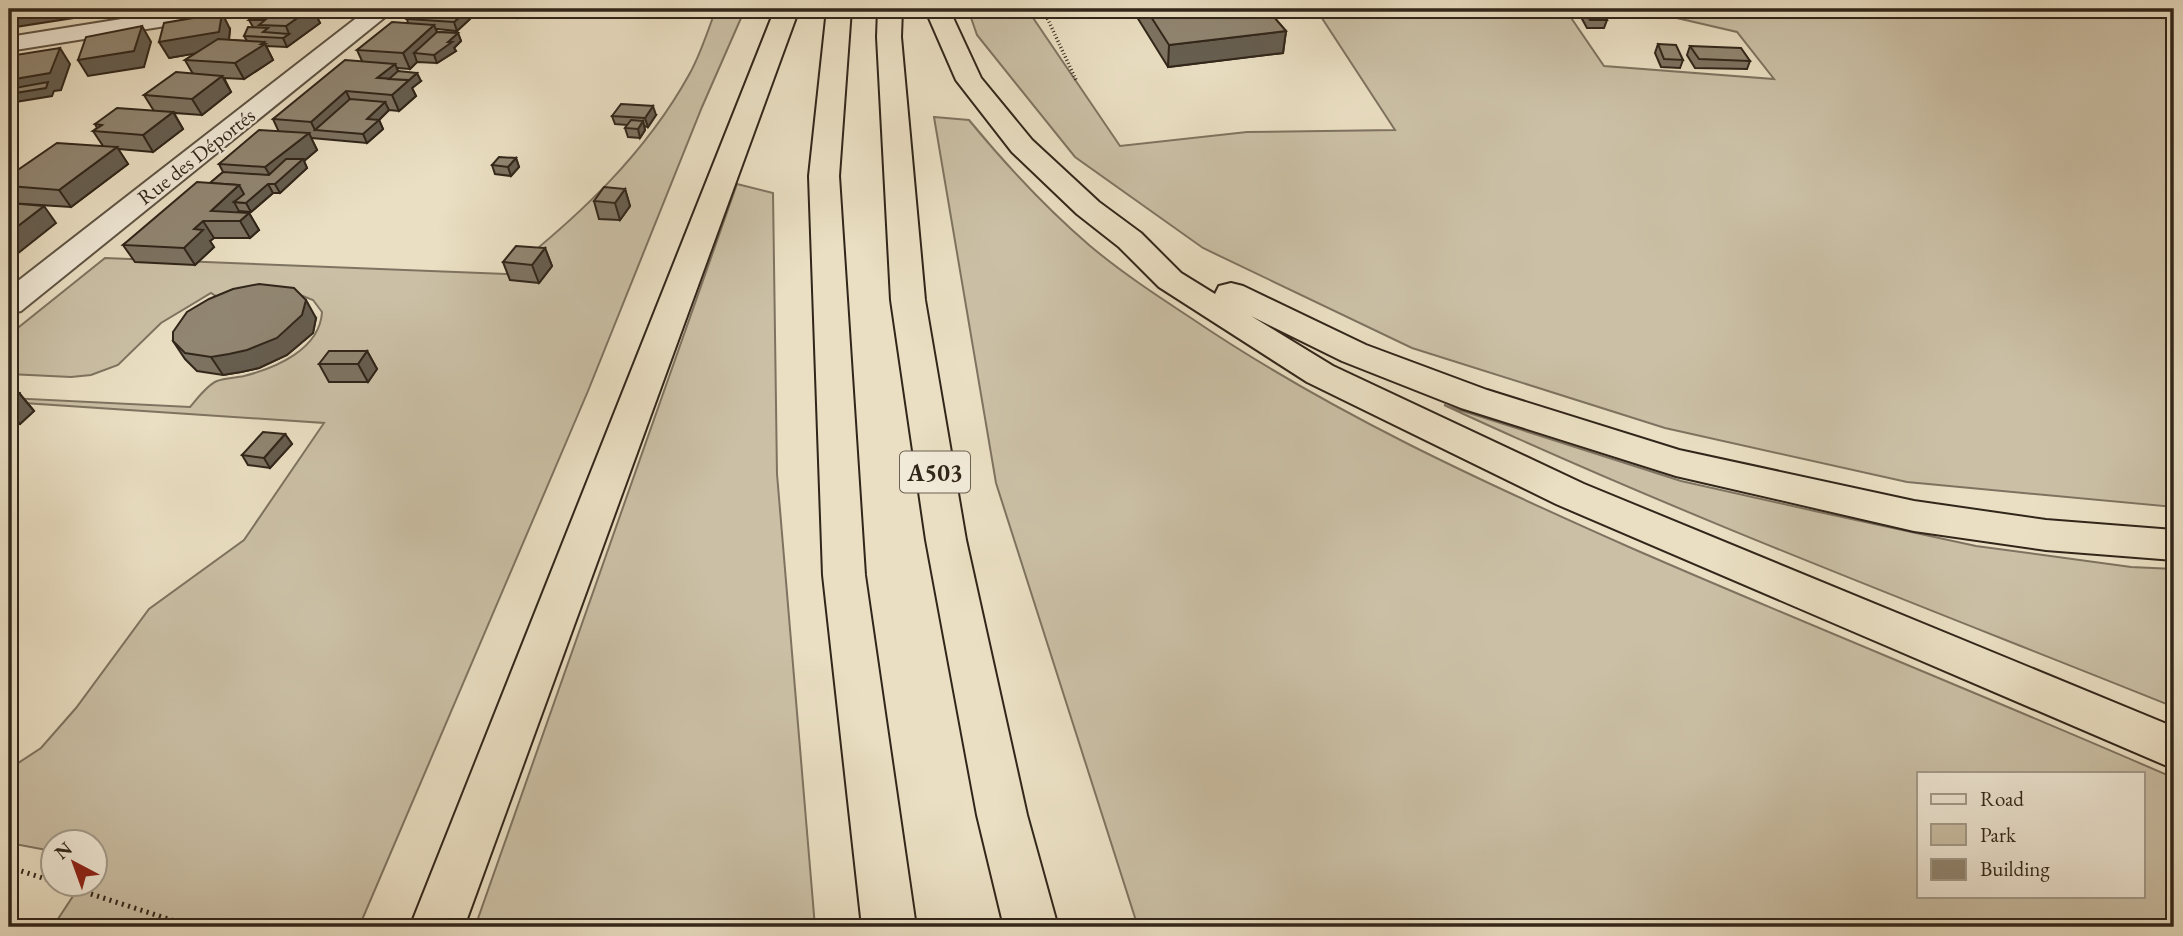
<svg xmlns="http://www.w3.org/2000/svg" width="2183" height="936" font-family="'EB Garamond',serif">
<rect width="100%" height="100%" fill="#eadfc3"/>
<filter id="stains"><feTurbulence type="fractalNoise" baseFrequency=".00286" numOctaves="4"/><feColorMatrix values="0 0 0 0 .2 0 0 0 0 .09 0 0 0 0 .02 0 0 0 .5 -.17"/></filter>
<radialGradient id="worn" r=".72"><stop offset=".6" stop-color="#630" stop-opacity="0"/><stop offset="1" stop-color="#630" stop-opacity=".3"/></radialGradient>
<g fill="#cbc0a6" stroke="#7e7360" stroke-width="2" fill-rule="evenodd">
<path d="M 716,9 L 745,9 L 702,107 L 588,391 L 359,927 L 57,927 L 54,925 L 81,884 L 94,884 L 94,842 L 52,842 L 52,851 L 9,843 L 9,769 L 41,748 L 76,708 L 149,609 L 244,540 L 324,423 L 9,402 L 9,398 L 190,407 C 197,399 207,385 217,381 C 225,378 235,378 244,376 C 276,368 320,349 322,312 L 313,300 L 298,294 L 225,302 L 211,293 L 161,323 L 118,365 L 91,375 L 71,377 L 9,374 L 9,335 L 105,258 L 506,274 C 578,217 645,155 690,73 C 701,53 708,30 716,9 Z"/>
<path d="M 968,9 L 1027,9 L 1120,146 L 1247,132 L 1395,130 L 1316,9 L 1565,9 L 1604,66 L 1774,79 L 1737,32 L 1638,9 L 2174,9 L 2174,507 L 1907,482 L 1665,428 L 1412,348 L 1203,248 L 1075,157 L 977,35 Z"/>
<path d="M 934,117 L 969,120 C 1006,165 1045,207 1089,245 C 1121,272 1156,295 1191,318 C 1328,411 1478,480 1629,547 C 1810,626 1993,699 2174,778 L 2174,927 L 1138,927 L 996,483 ZM 1919,773 L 2143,773 L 2143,896 L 1919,896 Z"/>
<path d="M 737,184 L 773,193 L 777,474 L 815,927 L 475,927 Z"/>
<path d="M 1444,405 L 1681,481 L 1819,512 L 1976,546 L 2131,567 L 2174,569 L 2174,707 C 1930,609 1683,516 1444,405 Z"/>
</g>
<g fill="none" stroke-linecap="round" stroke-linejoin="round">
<defs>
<g id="minor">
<path d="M 184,9 L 240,9 L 236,14 L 228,16 L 9,51 L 9,37 Z"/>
<path d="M 368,9 L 395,9 L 21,311 L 9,314 L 9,288 Z"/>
</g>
<g id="highway">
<path d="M 775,9 L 799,9 L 464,927 L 410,927 Z"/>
<path d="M 827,9 L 851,9 L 839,176 L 865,575 L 916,927 L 862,927 L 823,575 L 809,176 Z"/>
<path d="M 878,9 L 902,9 L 901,37 L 925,300 L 966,540 L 1027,815 L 1058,927 L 1004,927 L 977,815 L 926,540 L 891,300 L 877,37 Z"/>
<path d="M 925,9 L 949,9 L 981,78 L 1032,140 L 1099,202 L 1141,233 L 1181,273 L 1215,294 L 1219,286 L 1231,283 L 1243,286 L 1366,345 L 1487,390 L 1679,450 L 1914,501 L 2046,520 L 2174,530 L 2174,560 L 2046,550 L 1914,531 L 1676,476 L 1461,408 L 1342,361 L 1251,316 L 1333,366 L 1584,484 L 2174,727 L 2174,769 L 1556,504 L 1307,382 L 1159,287 L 1119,247 L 1077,214 L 1012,152 L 956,80 Z"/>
</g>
</defs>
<use href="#minor" stroke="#5f5444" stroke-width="4"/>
<use href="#highway" stroke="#31261a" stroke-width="4"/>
<path stroke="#31261a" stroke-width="3.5" stroke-dasharray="1 2.5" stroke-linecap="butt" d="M 1043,9 L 1076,80"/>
<g stroke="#31261a" stroke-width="5" stroke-dasharray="2 4.5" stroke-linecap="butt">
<path d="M 9,867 L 52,881"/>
<path d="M 60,884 L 193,927"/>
</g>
<use href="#minor" fill="#f1ead8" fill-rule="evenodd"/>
<use href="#highway" fill="#eadfc3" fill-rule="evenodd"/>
</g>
<g fill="#7d7362" stroke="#31261a" stroke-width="2">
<path d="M 264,9 L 313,9 L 320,23 L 287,47 L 266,46 L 273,60 L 244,79 L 224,78 L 231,92 L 202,115 L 174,113 L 183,129 L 153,152 L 118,149 L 128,164 L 71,207 L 9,203 L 9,176 L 103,146 L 93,131 L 97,128 L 95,124 L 154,111 L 144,95 L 193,74 L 185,60 L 196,53 L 169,58 L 230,29 L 229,40 L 247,41 L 244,36 L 253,27 L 249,20 Z"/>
<path d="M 1132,9 L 1293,9 L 1292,14 L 1273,16 L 1286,31 L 1283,53 L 1168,67 Z"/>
<path d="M 1583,9 L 1607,20 L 1604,28 L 1587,28 L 1581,17 Z"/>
<path d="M 467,11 L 470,19 L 457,31 L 436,29 L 437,32 L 458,33 L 461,41 L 454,48 L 456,51 L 437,63 L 417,62 L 410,69 L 396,68 L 398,71 L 421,81 L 412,88 L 416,96 L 399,111 L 389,110 L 379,120 L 383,129 L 367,143 L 311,138 L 317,150 L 304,161 L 307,168 L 280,193 L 273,193 L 251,212 L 239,211 L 238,212 L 249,213 L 259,230 L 250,238 L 214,238 L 210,241 L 214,247 L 195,265 L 135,262 L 123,245 L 210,183 L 223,172 L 219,164 L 279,132 L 273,119 L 362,61 L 357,50 L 408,23 L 407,19 Z"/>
<path d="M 1658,44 L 1683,60 L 1680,68 L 1661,67 L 1655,53 Z"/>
<path d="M 1690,46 L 1750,61 L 1747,69 L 1695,68 L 1687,55 Z"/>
<path d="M 656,115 L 648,127 L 644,126 L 645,130 L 640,138 L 628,137 L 625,128 L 628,125 L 615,124 L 612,116 Z"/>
<path d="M 516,158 L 519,167 L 511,176 L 495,174 L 492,165 Z"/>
<path d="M 625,189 L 630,206 L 620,220 L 599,219 L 594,201 Z"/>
<path d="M 545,248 L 552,266 L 539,283 L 510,280 L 503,262 Z"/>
<path d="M 316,318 L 313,333 L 287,355 L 259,368 L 241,372 L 223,375 L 197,371 L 185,359 L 173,341 Z"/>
<path d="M 367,351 L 377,369 L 368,382 L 329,382 L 319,364 Z"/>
<path d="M 9,392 L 19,393 L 34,411 L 20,424 L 9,423 Z"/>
<path d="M 285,434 L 292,444 L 270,468 L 248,465 L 242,455 Z"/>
</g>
<g fill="#665e50" stroke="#31261a" stroke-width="2">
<path d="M 21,9 L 88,9 L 86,16 L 9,28 L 9,11 Z"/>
<path d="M 310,9 L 313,9 L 320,23 L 287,47 L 283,38 L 289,34 L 286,26 Z"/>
<path d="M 508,9 L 543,9 L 544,13 L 518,18 L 518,16 L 502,18 L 499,10 Z"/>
<path d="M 581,9 L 592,9 L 592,10 L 582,12 Z"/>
<path d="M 1256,9 L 1293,9 L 1292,14 L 1255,18 Z"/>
<path d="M 467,11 L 470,19 L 457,31 L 454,22 Z"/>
<path d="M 222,13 L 230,29 L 228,48 L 169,58 L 159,42 Z"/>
<path d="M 434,25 L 440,40 L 414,53 L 417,62 L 410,69 L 403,53 Z"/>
<path d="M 142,26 L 151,42 L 144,67 L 88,76 L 78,60 Z"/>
<path d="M 1286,31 L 1283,53 L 1168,67 L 1169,45 Z"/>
<path d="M 458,33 L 461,41 L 454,48 L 456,51 L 437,63 L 434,55 Z"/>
<path d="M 264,42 L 273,60 L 244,79 L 235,63 Z"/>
<path d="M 60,48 L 70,64 L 61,90 L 54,91 L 52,96 L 9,103 L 9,80 Z"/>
<path d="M 395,64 L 402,80 L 377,78 Z"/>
<path d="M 417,73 L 421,81 L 412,88 L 416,96 L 399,111 L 392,95 Z"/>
<path d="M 222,76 L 231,92 L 202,115 L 192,99 Z"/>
<path d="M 346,91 L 354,108 L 315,130 L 311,122 Z"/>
<path d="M 385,102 L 389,110 L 379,120 L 383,129 L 367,143 L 363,134 L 367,119 Z"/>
<path d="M 653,106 L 656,115 L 648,127 L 645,118 Z"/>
<path d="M 173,112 L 183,129 L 153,152 L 143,135 Z"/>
<path d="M 643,121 L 645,130 L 640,138 L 638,129 Z"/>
<path d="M 309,133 L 317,150 L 304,161 L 307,168 L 280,193 L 265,167 Z"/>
<path d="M 117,147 L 128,164 L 71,207 L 59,190 Z"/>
<path d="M 516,158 L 519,167 L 511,176 L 508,167 Z"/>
<path d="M 268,184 L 273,193 L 251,212 L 246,203 L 234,202 L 239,211 L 229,221 L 211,211 L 239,185 Z"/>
<path d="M 625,189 L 630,206 L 620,220 L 615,203 Z"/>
<path d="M 44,206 L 56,223 L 12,258 L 9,254 L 9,233 Z"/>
<path d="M 249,213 L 259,230 L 250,238 L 240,221 Z"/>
<path d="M 203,221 L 214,238 L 210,241 L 214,247 L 195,265 L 184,248 L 194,229 Z"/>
<path d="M 545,248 L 552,266 L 539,283 L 532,265 Z"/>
<path d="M 306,300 L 316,318 L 313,333 L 287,355 L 259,368 L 241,372 L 223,375 L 211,357 Z"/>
<path d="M 367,351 L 377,369 L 368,382 L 358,364 Z"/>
<path d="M 19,393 L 34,411 L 20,424 L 9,411 L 9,402 Z"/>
<path d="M 285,434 L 292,444 L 270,468 L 264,458 Z"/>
</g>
<g fill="#918672" stroke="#31261a" stroke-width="2">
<path d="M 264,9 L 310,9 L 286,26 L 259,25 L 265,20 L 249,20 Z"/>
<path d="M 419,9 L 433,9 L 467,11 L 454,22 L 407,19 Z"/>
<path d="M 1146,9 L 1267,9 L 1286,31 L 1169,45 Z"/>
<path d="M 1583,9 L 1600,9 L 1607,20 L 1590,20 Z"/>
<path d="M 222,13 L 219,32 L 159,42 L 164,23 Z"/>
<path d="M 392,22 L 434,25 L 403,53 L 357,50 Z"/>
<path d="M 142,26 L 134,51 L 78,60 L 86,37 Z"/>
<path d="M 248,27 L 268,28 L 263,32 L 289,34 L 283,38 L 244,36 Z"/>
<path d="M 437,32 L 458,33 L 448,42 L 452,42 L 434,55 L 414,53 Z"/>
<path d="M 218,39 L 264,42 L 261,44 L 265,44 L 235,63 L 185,60 Z"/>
<path d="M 1658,44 L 1676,45 L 1683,60 L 1664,59 Z"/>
<path d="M 1690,46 L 1741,48 L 1750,61 L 1699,59 Z"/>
<path d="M 60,48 L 50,73 L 9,80 L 9,56 Z"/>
<path d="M 345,60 L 395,64 L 377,78 L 409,80 L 392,95 L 346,91 L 311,122 L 273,119 Z"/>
<path d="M 398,71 L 417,73 L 409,80 L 389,79 Z"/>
<path d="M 176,72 L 222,76 L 192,99 L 144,95 Z"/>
<path d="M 48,82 L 46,88 L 9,94 L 9,89 Z"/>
<path d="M 350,99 L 385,102 L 367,119 L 379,120 L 363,134 L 315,130 Z"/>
<path d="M 621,104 L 653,106 L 645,118 L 612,116 Z"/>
<path d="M 117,108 L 173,112 L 143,135 L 93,131 L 102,125 L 95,124 Z"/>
<path d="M 631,120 L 643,121 L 638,129 L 625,128 Z"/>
<path d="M 259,130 L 309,133 L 265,167 L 219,164 Z"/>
<path d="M 57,143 L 117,147 L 59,190 L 9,186 L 9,176 Z"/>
<path d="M 499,157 L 516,158 L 508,167 L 492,165 Z"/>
<path d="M 286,159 L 303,159 L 275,184 L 268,184 L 246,203 L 234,202 L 244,194 L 239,185 L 210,183 L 223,172 L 269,175 Z"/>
<path d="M 197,182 L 239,185 L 211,211 L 249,213 L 240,221 L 203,221 L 194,229 L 203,230 L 184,248 L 123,245 Z"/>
<path d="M 604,187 L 625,189 L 615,203 L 594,201 Z"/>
<path d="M 9,203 L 44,206 L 9,233 Z"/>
<path d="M 516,246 L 545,248 L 532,265 L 503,262 Z"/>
<path d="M 259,284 L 294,288 L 306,300 L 302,315 L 277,338 L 247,350 L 229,354 L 211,357 L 185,353 L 173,341 L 173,332 L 187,312 L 209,299 L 233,289 Z"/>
<path d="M 329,351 L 367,351 L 358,364 L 319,364 Z"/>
<path d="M 9,392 L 19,393 L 9,402 Z"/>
<path d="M 263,432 L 285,434 L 264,458 L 242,455 Z"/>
</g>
<g text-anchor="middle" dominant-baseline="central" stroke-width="5" stroke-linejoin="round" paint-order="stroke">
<g font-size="21" fill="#31261a" stroke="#f1ead8">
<text transform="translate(196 156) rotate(-38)">Rue des Déportés</text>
</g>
<rect fill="#f1ead8" stroke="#6b6153" stroke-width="2" x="900" y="451.5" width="70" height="41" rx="5"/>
<g font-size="24" font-weight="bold" fill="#31261a">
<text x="935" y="472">A503</text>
</g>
</g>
<rect width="2183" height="936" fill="none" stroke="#eadfc3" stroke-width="35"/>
<rect x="10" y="10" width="2162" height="915" fill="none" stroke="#31261a" stroke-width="3.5"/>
<rect x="18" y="18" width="2148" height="901" fill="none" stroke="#31261a" stroke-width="2"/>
<rect x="1917" y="772" width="228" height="126" fill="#f1ead8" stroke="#a49c8c" stroke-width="2"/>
<rect x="1931" y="794" width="35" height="10" fill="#f1ead8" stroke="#a49c8c" stroke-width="2"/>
<text x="1980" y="806" font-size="21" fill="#31261a">Road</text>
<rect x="1931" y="824" width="35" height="21" fill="#cbc0a6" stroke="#a49c8c" stroke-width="2"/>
<text x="1980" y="842" font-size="21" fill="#31261a">Park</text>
<rect x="1931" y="859" width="35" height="21" fill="#918672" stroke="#a49c8c" stroke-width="2"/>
<text x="1980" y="876" font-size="21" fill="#31261a">Building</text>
<g transform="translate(74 863) rotate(319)"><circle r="33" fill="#f1ead8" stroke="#a49c8c" stroke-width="2"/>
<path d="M0-5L12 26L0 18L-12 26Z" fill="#8f2418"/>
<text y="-10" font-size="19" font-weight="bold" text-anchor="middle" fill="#31261a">N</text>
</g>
<rect width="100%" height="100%" filter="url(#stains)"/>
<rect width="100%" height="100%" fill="url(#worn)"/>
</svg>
